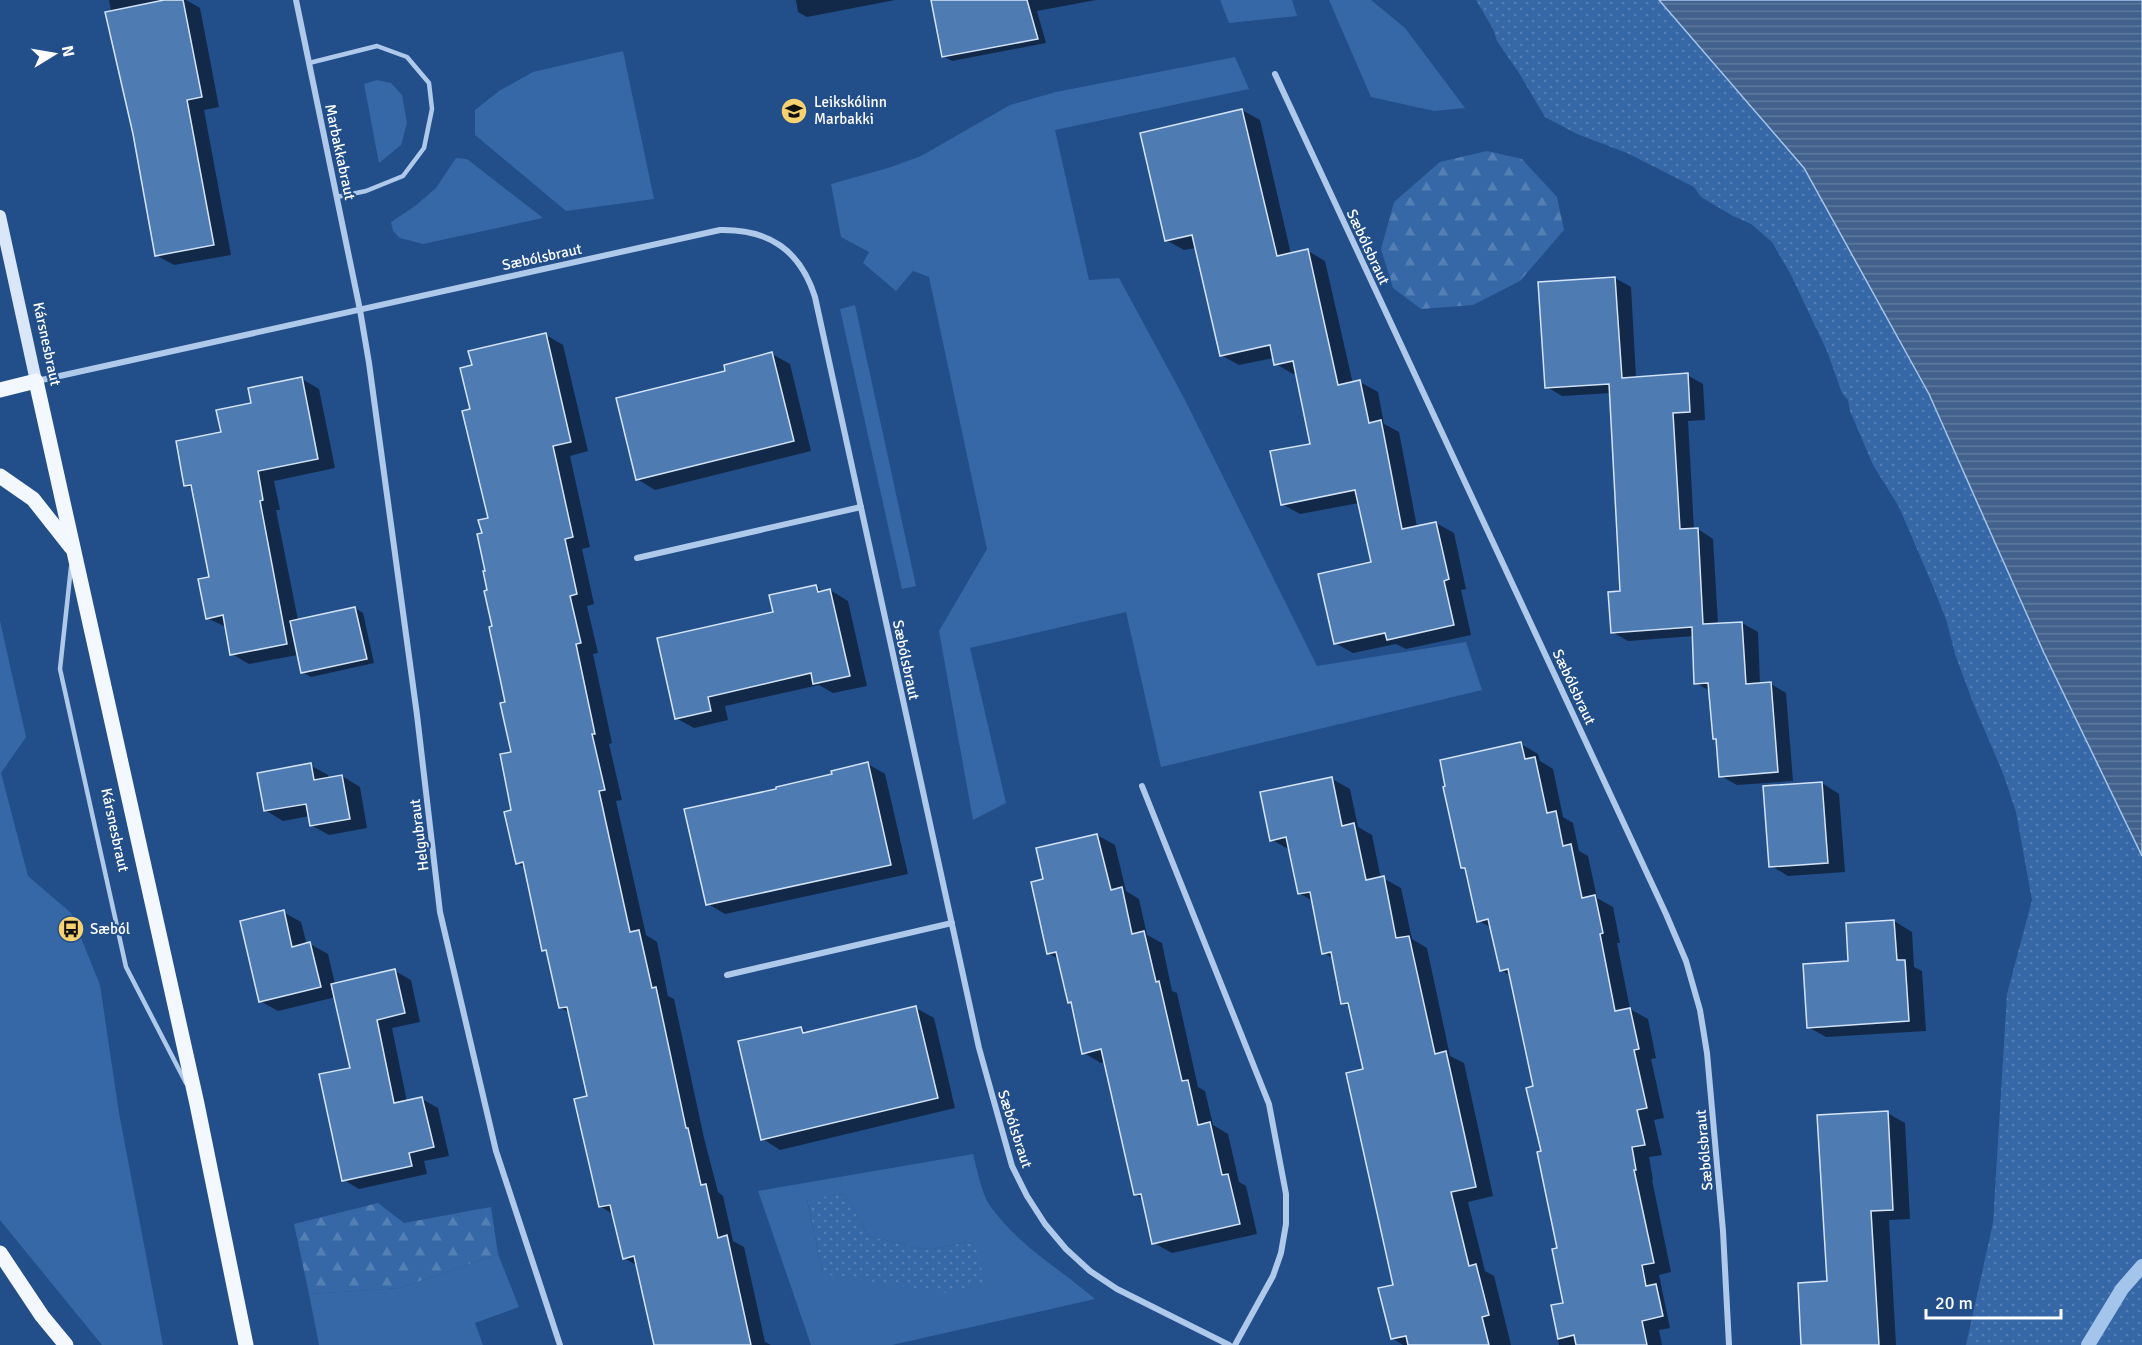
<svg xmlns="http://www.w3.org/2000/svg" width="2142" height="1345" font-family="Signika,sans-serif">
<defs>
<pattern id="forest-firs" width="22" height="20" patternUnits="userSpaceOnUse" patternTransform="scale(1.5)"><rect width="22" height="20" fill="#3668a7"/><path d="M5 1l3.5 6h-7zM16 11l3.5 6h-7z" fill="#547fb4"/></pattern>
<pattern id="park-dots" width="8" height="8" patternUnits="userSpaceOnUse" patternTransform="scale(1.5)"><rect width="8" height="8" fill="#3668a7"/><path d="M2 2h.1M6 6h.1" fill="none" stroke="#547fb4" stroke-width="1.8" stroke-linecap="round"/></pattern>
<pattern id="water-rules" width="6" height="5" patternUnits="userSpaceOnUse" patternTransform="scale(1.5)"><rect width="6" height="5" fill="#42628d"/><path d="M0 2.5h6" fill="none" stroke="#5e7a9e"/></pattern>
</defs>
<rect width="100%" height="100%" fill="#224e8a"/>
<g fill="#3668a7" fill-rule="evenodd">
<path d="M 1220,0 L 1292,0 L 1297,16 L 1229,23 Z"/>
<path d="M 1329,0 L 1371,0 L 1405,28 L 1465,108 L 1434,111 L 1371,97 Z"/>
<path d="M 623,51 L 654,199 L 566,211 L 475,135 L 475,110 L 499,91 L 533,72 Z"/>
<path d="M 1235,57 L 1249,89 L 1055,130 L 1089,280 L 1119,278 L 1185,400 L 1317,666 L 1466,642 L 1482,690 L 1161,767 L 1126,612 L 970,648 L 1006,803 L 973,820 L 939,631 L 987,549 L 929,277 L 913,271 L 896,291 L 863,263 L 869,252 L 841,237 L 831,184 L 888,168 L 921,156 L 1010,105 L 1056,92 Z"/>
<path d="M 377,80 L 391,83 L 402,95 L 407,123 L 401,145 L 379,163 L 364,84 Z"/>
<path d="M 456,158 L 467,159 L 543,218 L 423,244 L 400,238 L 393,231 L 391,222 L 415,206 L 436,188 Z"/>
<path d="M 855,305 L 916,586 L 902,589 L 840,309 Z"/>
<path d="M 0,621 L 26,737 L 1,773 L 28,876 L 71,913 L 100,985 L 119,1113 L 163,1345 L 102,1345 L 0,1220 Z"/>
<path d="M 973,1154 C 977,1169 982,1195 991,1207 C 1018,1245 1060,1269 1095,1299 L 892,1345 L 811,1345 L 758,1191 ZM 845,1194 L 868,1236 L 928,1250 L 978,1240 L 823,1274 L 807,1200 Z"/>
<path d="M 498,1254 L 519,1307 L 475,1323 L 483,1345 L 319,1345 L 309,1294 L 400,1288 Z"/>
</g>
<g fill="url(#forest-firs)">
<path d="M 1487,151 L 1522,159 L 1557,197 L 1564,230 L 1520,281 L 1473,305 L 1421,309 L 1393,288 L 1381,249 L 1394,202 L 1440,162 Z"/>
<path d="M 378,1203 L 404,1223 L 491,1207 L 498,1254 L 400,1288 L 309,1294 L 294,1224 Z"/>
</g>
<g fill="url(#park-dots)">
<path d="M 1476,0 L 2142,0 L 2142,1345 L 1966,1345 L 1993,1223 L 2007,994 L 2032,900 L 2016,812 L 2004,776 L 1972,700 L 1955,654 L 1947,622 L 1932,584 L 1899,507 L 1873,465 L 1850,411 L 1848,400 L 1842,393 L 1827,351 L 1791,275 L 1772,242 L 1751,224 L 1733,216 L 1701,197 L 1694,187 L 1627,153 L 1577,134 L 1545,117 L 1519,73 L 1497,41 L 1493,29 Z"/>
<path d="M 845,1194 L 868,1236 L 928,1250 L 978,1240 L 983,1283 L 947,1293 L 823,1274 L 807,1199 Z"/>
</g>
<path fill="url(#water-rules)" stroke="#a3c4eb" stroke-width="1.5" d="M 1659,0 L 2142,0 L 2142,856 L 2044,653 L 1929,394 L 1804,168 Z"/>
<g fill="#0007">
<path d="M 109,0 L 186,0 L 200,8 L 219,107 L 204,110 L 231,255 L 174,265 L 156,255 Z"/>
<path d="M 796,0 L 895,0 L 807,17 L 798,12 Z"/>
<path d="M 932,0 L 1096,0 L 1037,11 L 1046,43 L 952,61 L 943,56 Z"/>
<path d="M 1242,110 L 1260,120 L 1291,254 L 1308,251 L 1325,261 L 1353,384 L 1360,382 L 1378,392 L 1384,424 L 1399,432 L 1417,527 L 1436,523 L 1454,533 L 1466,589 L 1461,590 L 1471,635 L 1406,649 L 1396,644 L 1353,653 L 1335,643 L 1373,563 L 1359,503 L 1300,514 L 1282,504 L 1311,445 L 1297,373 L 1293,374 L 1276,364 L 1273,358 L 1239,365 L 1221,355 L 1196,248 L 1184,250 L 1166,240 Z"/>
<path d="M 1615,278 L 1631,287 L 1636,378 L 1687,375 L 1703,384 L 1705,420 L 1688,421 L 1694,530 L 1698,529 L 1713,539 L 1718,624 L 1742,623 L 1758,632 L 1760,684 L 1771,684 L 1786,693 L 1793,781 L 1737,785 L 1721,776 L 1710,691 L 1696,683 L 1694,636 L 1628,641 L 1612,632 L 1622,593 L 1611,393 L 1562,396 L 1547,387 Z"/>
<path d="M 546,335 L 563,345 L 588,451 L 570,456 L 590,547 L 582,549 L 594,604 L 587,606 L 598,653 L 593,654 L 612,743 L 609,744 L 622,800 L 616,801 L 646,935 L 657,942 L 668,996 L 674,999 L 704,1138 L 718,1192 L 723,1196 L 733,1241 L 744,1247 L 765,1342 L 771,1345 L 656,1345 L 638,1266 L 624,1258 L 614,1215 L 600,1206 L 588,1097 L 570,1013 L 561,1008 L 548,953 L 543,950 L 526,868 L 517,863 L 513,811 L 513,753 L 507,703 L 489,591 L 483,535 L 490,519 L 472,410 Z"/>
<path d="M 772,354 L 790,364 L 811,451 L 655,490 L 637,479 L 727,372 Z"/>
<path d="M 302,379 L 319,389 L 335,468 L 274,481 L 280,510 L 276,510 L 298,620 L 355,608 L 363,613 L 374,663 L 311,677 L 302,672 L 298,655 L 249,664 L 232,654 L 226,627 L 207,618 L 211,578 L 194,490 L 186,485 L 222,433 L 252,404 Z"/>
<path d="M 816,587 L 824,592 L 830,590 L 848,601 L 867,686 L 833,693 L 819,685 L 725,706 L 728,720 L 694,728 L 676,718 L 775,613 Z"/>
<path d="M 1521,744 L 1538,754 L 1540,761 L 1553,769 L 1563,817 L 1573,823 L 1579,851 L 1588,856 L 1597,898 L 1613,907 L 1620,943 L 1617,943 L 1630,1009 L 1648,1019 L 1656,1058 L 1651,1059 L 1664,1118 L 1654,1120 L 1662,1155 L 1649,1157 L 1653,1180 L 1652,1180 L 1671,1272 L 1659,1275 L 1670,1328 L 1659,1330 L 1662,1345 L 1559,1345 L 1551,1307 L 1565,1304 L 1559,1249 L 1534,1088 L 1511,976 L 1501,970 L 1492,928 L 1479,921 L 1467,870 L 1463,867 Z"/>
<path d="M 868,764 L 885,774 L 908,874 L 725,914 L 708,904 L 686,810 L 834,775 Z"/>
<path d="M 310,765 L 328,775 L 329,779 L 342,776 L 360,787 L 367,828 L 329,835 L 311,825 L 310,816 L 283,821 L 265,810 Z"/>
<path d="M 1332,779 L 1350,789 L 1358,827 L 1372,835 L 1381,879 L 1383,878 L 1401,888 L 1412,939 L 1427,948 L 1450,1056 L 1464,1063 L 1493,1196 L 1468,1202 L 1485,1271 L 1494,1276 L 1511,1345 L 1403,1345 L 1392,1338 L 1395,1286 L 1364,1071 L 1350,1007 L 1343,1003 L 1333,958 L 1324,953 L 1313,901 L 1299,893 L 1290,850 L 1272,840 Z"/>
<path d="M 1822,783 L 1839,794 L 1845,872 L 1788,876 L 1771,866 Z"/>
<path d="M 1097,835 L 1115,845 L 1126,891 L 1139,899 L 1147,935 L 1162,943 L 1172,991 L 1177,993 L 1198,1087 L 1205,1091 L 1213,1125 L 1228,1134 L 1239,1182 L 1246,1186 L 1257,1234 L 1172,1253 L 1154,1243 L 1144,1200 L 1135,1194 L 1105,1062 L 1101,1063 L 1084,1053 L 1073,1004 L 1069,1002 L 1060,960 L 1048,953 L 1045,880 Z"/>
<path d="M 283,912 L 301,922 L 307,945 L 310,944 L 328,954 L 335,984 L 395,971 L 411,980 L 420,1022 L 392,1028 L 407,1102 L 422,1099 L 438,1108 L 449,1156 L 424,1161 L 427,1174 L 359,1189 L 344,1180 L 351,1069 L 336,997 L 278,1011 L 260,1001 Z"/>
<path d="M 1894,921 L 1912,932 L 1914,967 L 1922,971 L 1926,1031 L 1826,1037 L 1808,1027 L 1850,962 Z"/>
<path d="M 916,1008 L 934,1018 L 955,1108 L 780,1150 L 763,1139 L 800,1028 L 809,1033 Z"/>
<path d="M 1887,1113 L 1905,1123 L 1910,1219 L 1889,1220 L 1896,1345 L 1803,1345 L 1828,1283 Z"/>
</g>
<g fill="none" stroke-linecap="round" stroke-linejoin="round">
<path stroke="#a3c4eb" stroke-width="14" d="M 2088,1345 L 2122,1289 L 2142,1266"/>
</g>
<g fill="#4f7bb3" stroke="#d4e4f8" stroke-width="1.5">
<path d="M 164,0 L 183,0 L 202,97 L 187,100 L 214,245 L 155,256 L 133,134 L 105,12 Z"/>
<path d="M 931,0 L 1027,0 L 1038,39 L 942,57 Z"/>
<path d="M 1242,109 L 1277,256 L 1308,249 L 1338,385 L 1360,380 L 1369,423 L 1381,420 L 1402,529 L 1436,522 L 1449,579 L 1444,581 L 1454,625 L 1387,640 L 1385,633 L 1334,644 L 1318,574 L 1371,562 L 1355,490 L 1281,505 L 1270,451 L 1310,444 L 1293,361 L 1274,365 L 1270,345 L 1220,356 L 1192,235 L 1165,241 L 1140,133 Z"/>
<path d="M 1615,277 L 1622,378 L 1688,373 L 1690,412 L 1673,413 L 1680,529 L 1698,528 L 1703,624 L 1742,622 L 1746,684 L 1771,682 L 1778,772 L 1719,777 L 1716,739 L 1713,739 L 1708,683 L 1694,684 L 1692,627 L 1611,633 L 1608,592 L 1620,591 L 1609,384 L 1545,388 L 1538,282 Z"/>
<path d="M 546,333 L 571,442 L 553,446 L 573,537 L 565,539 L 577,594 L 570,596 L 581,643 L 576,644 L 595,734 L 592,734 L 605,790 L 599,791 L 630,932 L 639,930 L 652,988 L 656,987 L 686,1128 L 688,1128 L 701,1185 L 706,1184 L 718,1238 L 727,1235 L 751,1345 L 654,1345 L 634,1256 L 623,1259 L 610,1205 L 599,1207 L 574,1099 L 587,1096 L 567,1007 L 559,1008 L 546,950 L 542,951 L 523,862 L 516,864 L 504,812 L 511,810 L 500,754 L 511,752 L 500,703 L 505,702 L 489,627 L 492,626 L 484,591 L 487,590 L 483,571 L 485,571 L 477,534 L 482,533 L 478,520 L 488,518 L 462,411 L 470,409 L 460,368 L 472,365 L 468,351 Z"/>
<path d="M 772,352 L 794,441 L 636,480 L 616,398 L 725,371 L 724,365 Z"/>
<path d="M 302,377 L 318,459 L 258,471 L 263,500 L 260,501 L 287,644 L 230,655 L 223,615 L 206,619 L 198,579 L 209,577 L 191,485 L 184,486 L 176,441 L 221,432 L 216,410 L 251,403 L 248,388 Z"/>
<path d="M 816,585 L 818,592 L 830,589 L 850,676 L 813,684 L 811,673 L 708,697 L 711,711 L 675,719 L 657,638 L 773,612 L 769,595 Z"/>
<path d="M 355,607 L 367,659 L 301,673 L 290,621 Z"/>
<path d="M 1521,742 L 1525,759 L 1535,757 L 1547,813 L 1556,811 L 1563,846 L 1571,844 L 1582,898 L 1595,895 L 1603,933 L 1600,934 L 1615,1011 L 1630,1008 L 1639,1049 L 1634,1050 L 1647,1108 L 1637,1110 L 1645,1145 L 1632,1147 L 1636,1170 L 1634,1170 L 1654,1263 L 1642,1265 L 1646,1286 L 1656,1284 L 1663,1316 L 1642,1321 L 1647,1345 L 1576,1345 L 1574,1335 L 1558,1339 L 1551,1305 L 1563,1303 L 1552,1249 L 1557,1248 L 1537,1152 L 1541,1151 L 1526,1088 L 1533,1086 L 1508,969 L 1500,971 L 1488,919 L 1477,922 L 1465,868 L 1461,868 L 1443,787 L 1445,786 L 1440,760 Z"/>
<path d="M 868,762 L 891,865 L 706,905 L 684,809 L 776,789 L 776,787 L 832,774 L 831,771 Z"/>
<path d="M 311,763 L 314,780 L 342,775 L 350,819 L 310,826 L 306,804 L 264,811 L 257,773 Z"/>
<path d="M 1332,777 L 1342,826 L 1354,823 L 1366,880 L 1384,876 L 1396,938 L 1409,936 L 1435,1054 L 1446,1051 L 1476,1187 L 1451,1192 L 1469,1266 L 1476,1264 L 1489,1315 L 1482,1317 L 1489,1345 L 1408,1345 L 1406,1336 L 1391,1339 L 1378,1288 L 1393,1285 L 1346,1073 L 1363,1069 L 1348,1003 L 1341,1004 L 1331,952 L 1322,954 L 1310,892 L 1298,894 L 1286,837 L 1270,841 L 1260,792 Z"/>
<path d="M 1822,782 L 1828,863 L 1769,867 L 1763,786 Z"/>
<path d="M 1097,834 L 1111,890 L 1122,887 L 1132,934 L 1144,931 L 1156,982 L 1159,981 L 1182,1081 L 1188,1080 L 1198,1125 L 1210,1122 L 1222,1175 L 1228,1174 L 1240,1224 L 1152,1244 L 1141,1194 L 1134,1195 L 1101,1049 L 1082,1054 L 1071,1002 L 1068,1003 L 1056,952 L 1047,954 L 1031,882 L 1043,879 L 1036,848 Z"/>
<path d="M 284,910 L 292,947 L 310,942 L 321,987 L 259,1002 L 240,921 Z"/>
<path d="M 1894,920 L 1897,960 L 1905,960 L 1909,1021 L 1807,1028 L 1803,964 L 1848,961 L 1846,923 Z"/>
<path d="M 395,969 L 405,1013 L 377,1020 L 394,1103 L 422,1097 L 434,1147 L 409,1153 L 412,1166 L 342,1181 L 319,1074 L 350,1068 L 331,984 Z"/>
<path d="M 916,1006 L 938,1098 L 761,1140 L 738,1041 L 801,1027 L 803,1033 Z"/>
<path d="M 1888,1111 L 1893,1210 L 1871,1211 L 1879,1345 L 1801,1345 L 1798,1283 L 1827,1281 L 1817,1115 Z"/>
</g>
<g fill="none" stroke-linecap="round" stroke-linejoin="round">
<g stroke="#afc9ea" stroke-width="4.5">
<path d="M 309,63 L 377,46 L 407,57 L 429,83 L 432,109 L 424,148 L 403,176 L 366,191 L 337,197"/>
<path d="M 71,567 L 60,669 L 126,967 L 186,1083"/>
</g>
<g stroke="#afc9ea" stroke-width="6">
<path d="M 296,0 L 360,310 L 369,363 L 417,715 L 440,912 L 496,1151 L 560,1345"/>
<path d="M 1275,74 L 1666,914 L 1686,961 L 1700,1010 L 1707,1053 L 1723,1231 L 1729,1345"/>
<path d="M 37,381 L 720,230 C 769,229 800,250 815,297 L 979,1048 L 1012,1166 L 1027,1196 L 1045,1224 L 1066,1249 L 1090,1271 L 1117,1289 L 1229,1345"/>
<path d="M 637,558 L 861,507"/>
<path d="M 1142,786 L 1269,1104 L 1286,1194 L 1286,1224 L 1281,1253 L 1273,1276 L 1235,1345"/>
<path d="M 727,975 L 952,923"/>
</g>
<path stroke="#dae7f8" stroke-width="12" d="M 0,216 L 36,381"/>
<g stroke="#f3f7fe" stroke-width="15">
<path d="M 0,390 L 36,381 L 197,1104 L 246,1345"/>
<path d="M 0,476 L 33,499 L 71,547"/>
<path d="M 0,1253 L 42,1316 L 66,1345"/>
</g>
</g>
<defs>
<symbol id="school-disc" viewBox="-11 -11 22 22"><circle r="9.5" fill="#f6d271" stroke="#224e8a"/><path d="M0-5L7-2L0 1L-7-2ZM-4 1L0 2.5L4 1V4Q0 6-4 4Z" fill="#111"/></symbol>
<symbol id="bus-disc" viewBox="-11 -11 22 22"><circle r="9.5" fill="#f6d271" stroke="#224e8a"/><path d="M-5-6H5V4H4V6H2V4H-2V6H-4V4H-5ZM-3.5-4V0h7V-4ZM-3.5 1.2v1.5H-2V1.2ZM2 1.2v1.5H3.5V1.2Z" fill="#111"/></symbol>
</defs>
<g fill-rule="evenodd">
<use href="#school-disc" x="779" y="96" width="30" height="30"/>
<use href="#bus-disc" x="56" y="914" width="30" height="30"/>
</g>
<g text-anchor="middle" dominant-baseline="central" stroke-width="4.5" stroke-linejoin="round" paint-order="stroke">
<g font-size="15" fill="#fff" stroke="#224e8a" text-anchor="start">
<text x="814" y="102">Leikskólinn<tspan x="814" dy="17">Marbakki</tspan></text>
<text x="90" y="929">Sæból</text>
</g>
<g font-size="15" fill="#fff" stroke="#224e8a">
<text transform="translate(340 152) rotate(78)">Marbakkabraut</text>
<text transform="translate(1368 247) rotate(65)">Sæbólsbraut</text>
<text transform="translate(542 257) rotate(-12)">Sæbólsbraut</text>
<text transform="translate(47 344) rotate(78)">Kársnesbraut</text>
<text transform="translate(906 660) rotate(78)">Sæbólsbraut</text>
<text transform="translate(1574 687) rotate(65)">Sæbólsbraut</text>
<text transform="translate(115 830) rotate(78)">Kársnesbraut</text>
<text transform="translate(419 835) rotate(-97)">Helgubraut</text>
<text transform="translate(1015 1129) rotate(72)">Sæbólsbraut</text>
<text transform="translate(1704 1150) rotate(-95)">Sæbólsbraut</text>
</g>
</g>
<g transform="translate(54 54) rotate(79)" stroke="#224e8a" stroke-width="4.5" paint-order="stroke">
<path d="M0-4.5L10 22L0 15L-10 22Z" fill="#ffffff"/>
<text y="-9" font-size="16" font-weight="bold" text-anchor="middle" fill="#ffffff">N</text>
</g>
<path d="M1926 1309v9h135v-9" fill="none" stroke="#ffffff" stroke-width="3"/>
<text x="1935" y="1309" font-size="18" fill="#ffffff" stroke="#224e8a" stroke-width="4.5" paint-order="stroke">20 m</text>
</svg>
